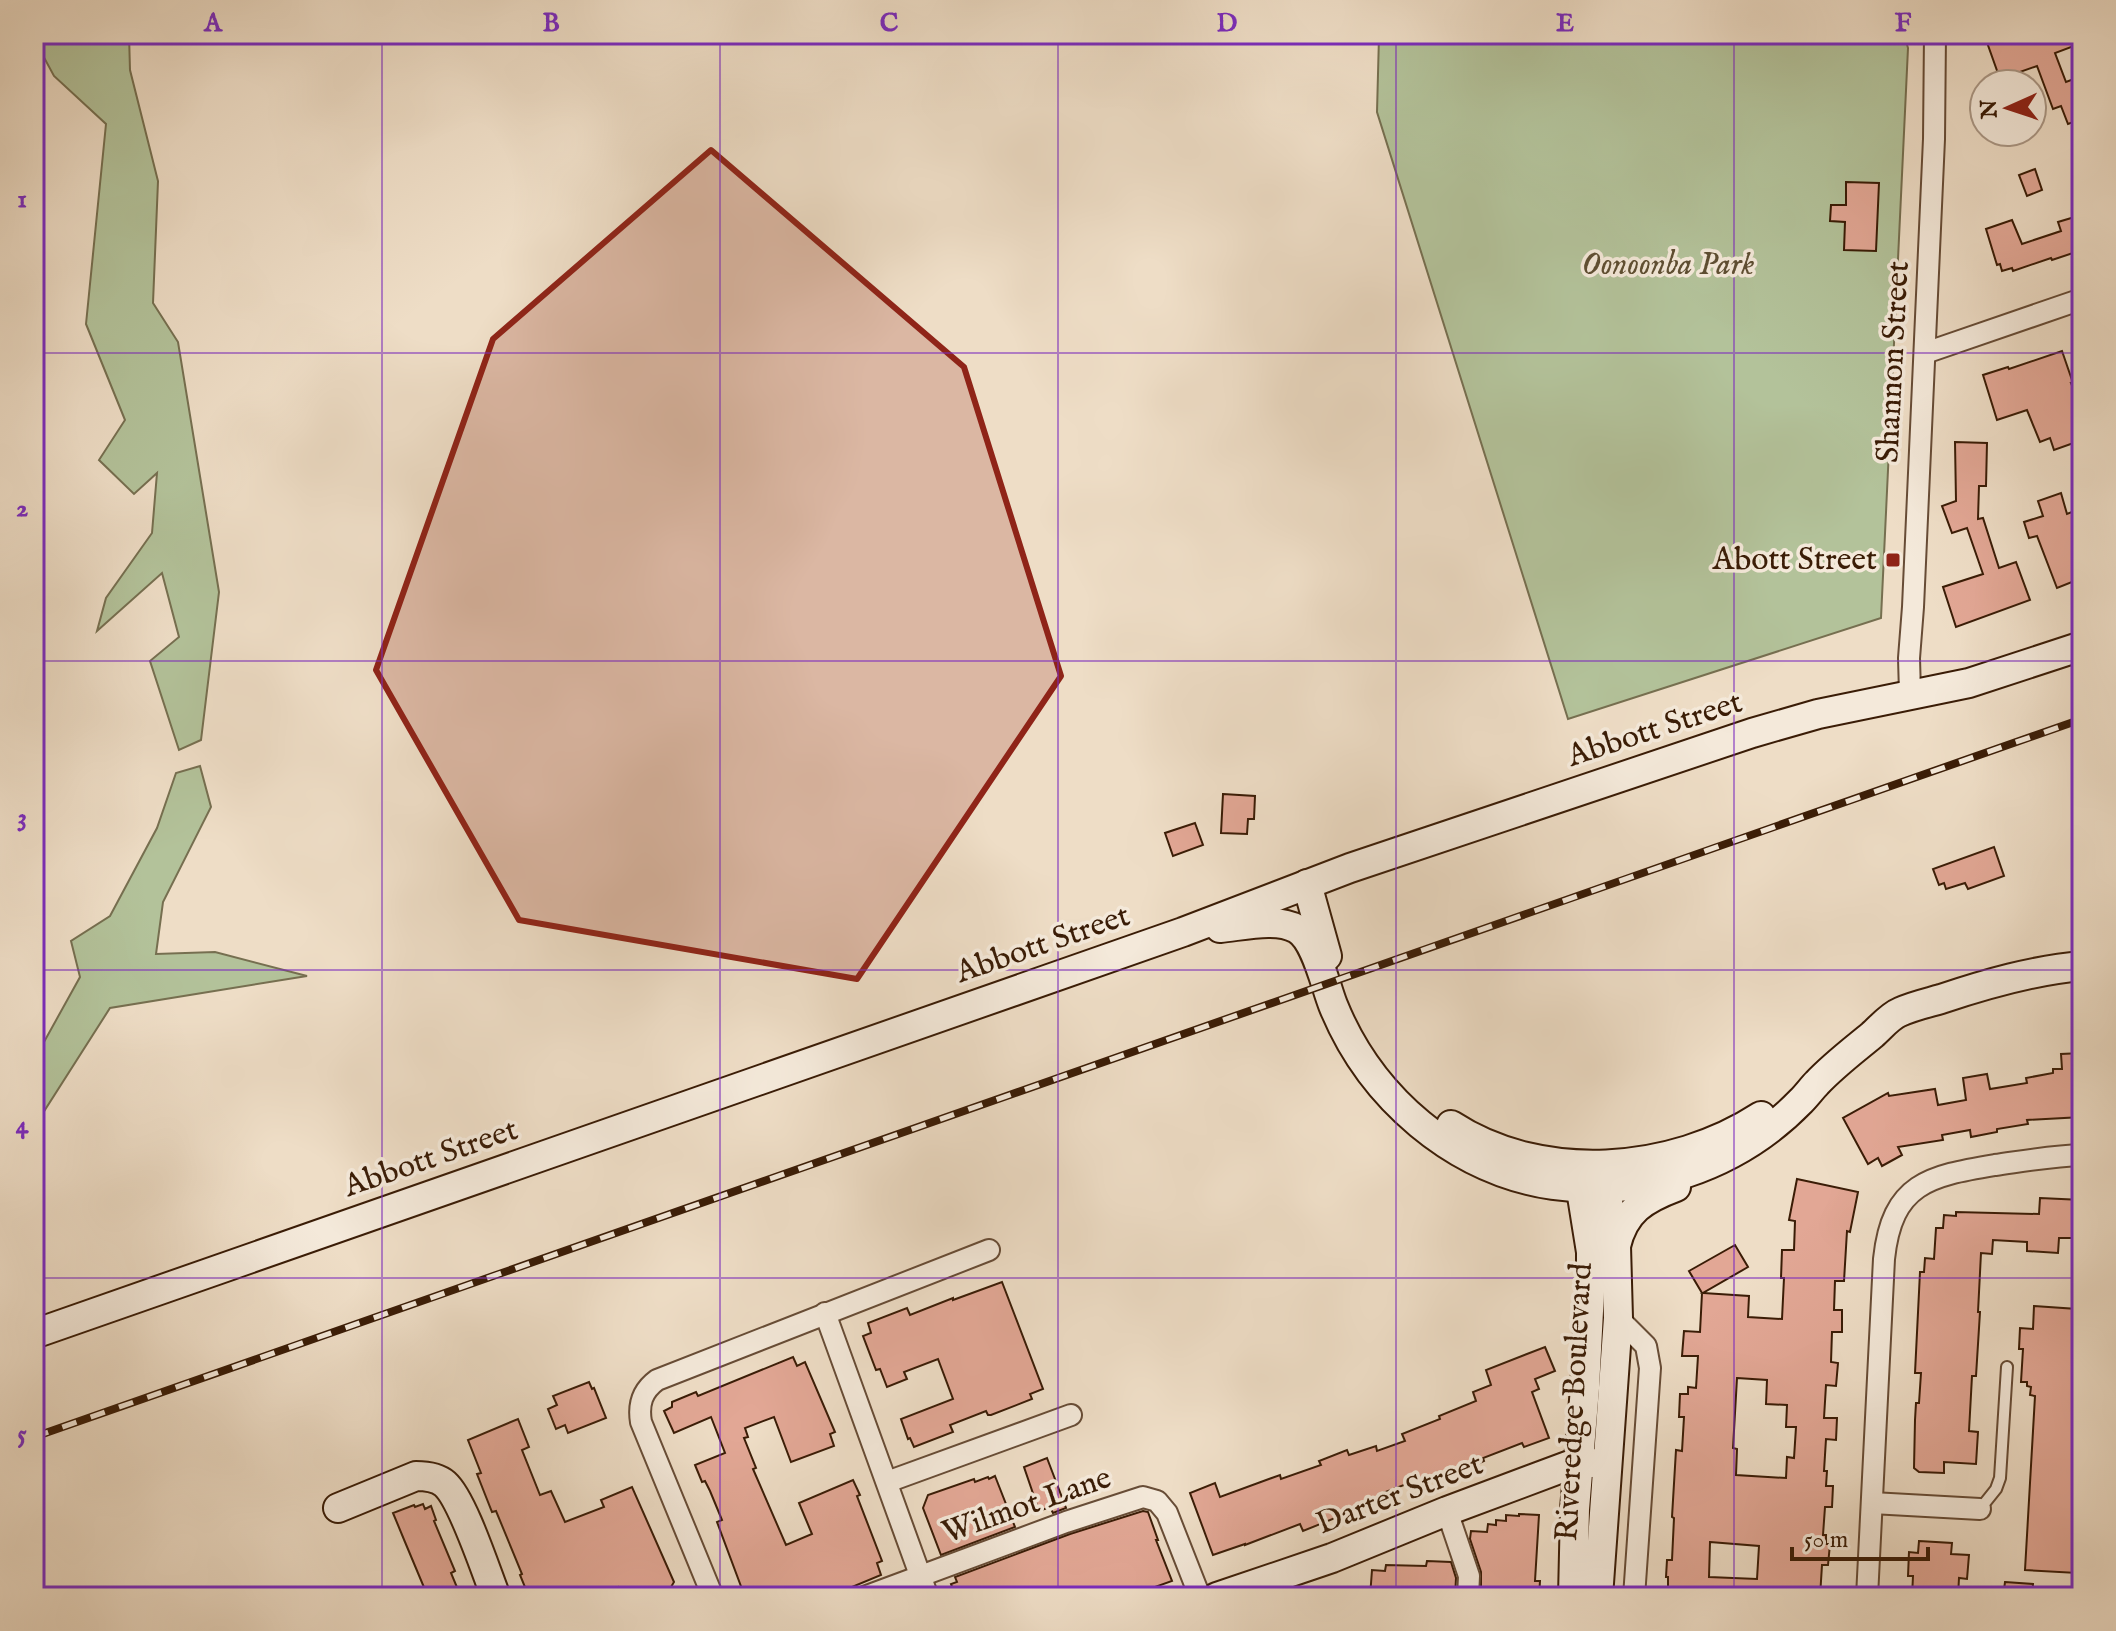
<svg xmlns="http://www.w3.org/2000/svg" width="2116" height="1631" font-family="'IM FELL English',serif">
<rect width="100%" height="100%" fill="#eeddc6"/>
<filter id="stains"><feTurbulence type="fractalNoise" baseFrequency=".0025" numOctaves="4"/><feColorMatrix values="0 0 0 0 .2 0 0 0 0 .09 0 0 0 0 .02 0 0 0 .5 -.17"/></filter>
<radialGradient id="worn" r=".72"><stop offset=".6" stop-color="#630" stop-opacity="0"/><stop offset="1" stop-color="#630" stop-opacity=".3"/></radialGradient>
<g fill="#b3c29a" stroke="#766f50" stroke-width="2">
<path d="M 34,34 L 129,34 L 130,70 L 158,181 L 153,303 L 178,342 L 219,592 L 201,740 L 179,750 L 150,661 L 179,637 L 162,573 L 97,631 L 106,598 L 152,533 L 157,473 L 134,494 L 99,460 L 125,420 L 86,324 L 106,124 L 54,76 L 34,39 Z"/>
<path d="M 1389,34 L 1904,34 L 1908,48 L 1881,618 L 1568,719 L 1377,112 L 1379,36 Z"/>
<path d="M 200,766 L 211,807 L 163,902 L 156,954 L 215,952 L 307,976 L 110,1008 L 34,1127 L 34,1060 L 80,977 L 71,941 L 110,916 L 157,828 L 176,773 Z"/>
</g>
<g fill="#e2a795" stroke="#3a1c06" stroke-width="2" fill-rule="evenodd">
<path d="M 1984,34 L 2069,34 L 2074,46 L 2055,53 L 2066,82 L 2082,76 L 2082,99 L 2075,101 L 2082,119 L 2068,124 L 2061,106 L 2053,109 L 2037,66 L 2000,79 Z"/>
<path d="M 2035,169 L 2042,190 L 2027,196 L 2019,175 Z"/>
<path d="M 1846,182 L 1879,183 L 1876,251 L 1844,250 L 1845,222 L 1830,221 L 1831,205 L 1846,205 Z"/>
<path d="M 2078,216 L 2082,226 L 2082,250 L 2052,260 L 2051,258 L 2013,271 L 2012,268 L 2002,271 L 2000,264 L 1997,265 L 1986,229 L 2012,220 L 2022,244 L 2061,231 L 2058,222 Z"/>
<path d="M 2062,351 L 2073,383 L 2071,383 L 2082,411 L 2082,440 L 2054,450 L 2050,438 L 2040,442 L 2027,410 L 1997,420 L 1983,375 L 2008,367 L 2009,369 Z"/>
<path d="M 1955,442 L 1987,443 L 1986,486 L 1979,486 L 1978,519 L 1983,518 L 1999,568 L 2016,562 L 2030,600 L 1956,627 L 1943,587 L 1983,574 L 1967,528 L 1952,533 L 1942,506 L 1956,501 Z"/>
<path d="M 2061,493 L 2067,514 L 2082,508 L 2082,578 L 2057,588 L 2037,536 L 2029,538 L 2024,522 L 2043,516 L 2038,501 Z"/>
<path d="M 1223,794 L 1255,796 L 1254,819 L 1248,819 L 1247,834 L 1221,833 Z"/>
<path d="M 1195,823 L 1203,845 L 1173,856 L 1165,833 Z"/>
<path d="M 1994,847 L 2004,876 L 1968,889 L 1965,883 L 1946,889 L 1944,883 L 1939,885 L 1933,869 Z"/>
<path d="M 2082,1053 L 2082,1117 L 2027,1120 L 2028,1124 L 1997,1129 L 1997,1132 L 1971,1137 L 1970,1130 L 1942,1135 L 1943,1140 L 1898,1147 L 1902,1155 L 1882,1166 L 1878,1158 L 1868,1164 L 1843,1118 L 1888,1093 L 1889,1096 L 1935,1089 L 1938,1105 L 1966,1100 L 1963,1078 L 1987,1074 L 1990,1089 L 2027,1083 L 2026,1078 L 2053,1073 L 2053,1069 L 2062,1069 L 2061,1054 Z"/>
<path d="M 1797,1179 L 1858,1192 L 1850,1232 L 1847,1231 L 1844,1281 L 1835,1281 L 1834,1310 L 1842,1310 L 1842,1332 L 1832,1332 L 1831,1362 L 1838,1363 L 1836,1386 L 1826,1385 L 1824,1418 L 1837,1418 L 1836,1440 L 1826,1439 L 1824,1471 L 1827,1471 L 1826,1486 L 1833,1486 L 1832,1507 L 1825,1507 L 1823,1535 L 1826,1535 L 1826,1544 L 1830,1544 L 1828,1565 L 1822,1565 L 1820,1597 L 1668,1595 L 1668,1577 L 1666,1577 L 1667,1560 L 1672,1560 L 1674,1518 L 1672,1517 L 1676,1450 L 1682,1451 L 1684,1417 L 1679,1417 L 1680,1394 L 1688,1394 L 1688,1387 L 1696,1388 L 1698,1356 L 1682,1356 L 1684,1331 L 1700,1332 L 1702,1293 L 1689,1271 L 1735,1245 L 1748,1267 L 1703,1293 L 1749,1296 L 1748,1317 L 1782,1319 L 1784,1278 L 1781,1278 L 1782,1250 L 1794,1250 L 1795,1221 L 1789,1220 ZM 1737,1378 L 1767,1380 L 1766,1404 L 1787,1405 L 1786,1427 L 1796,1427 L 1794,1458 L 1787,1457 L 1786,1478 L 1736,1475 L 1737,1449 L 1733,1448 ZM 1710,1542 L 1759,1546 L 1757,1579 L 1709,1577 Z"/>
<path d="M 2040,1198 L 2082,1200 L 2082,1238 L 2059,1238 L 2058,1253 L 2027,1251 L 2027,1242 L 1993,1240 L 1992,1254 L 1981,1253 L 1978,1312 L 1980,1312 L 1976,1376 L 1972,1376 L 1969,1431 L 1978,1432 L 1976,1464 L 1944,1462 L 1944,1473 L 1919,1472 L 1914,1468 L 1915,1420 L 1916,1403 L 1919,1403 L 1921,1373 L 1915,1373 L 1920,1272 L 1924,1272 L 1925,1258 L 1934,1259 L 1936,1228 L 1943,1228 L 1944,1215 L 1956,1216 L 1956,1212 L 2039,1214 Z"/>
<path d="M 1002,1282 L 1043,1389 L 1030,1394 L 1032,1399 L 991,1415 L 988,1415 L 986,1411 L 950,1425 L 953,1432 L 914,1447 L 910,1438 L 908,1439 L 901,1419 L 953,1399 L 938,1359 L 904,1372 L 907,1379 L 887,1387 L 880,1369 L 876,1370 L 863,1336 L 871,1333 L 868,1323 L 907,1308 L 910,1315 L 953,1298 L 953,1300 Z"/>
<path d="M 2034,1306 L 2077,1309 L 2076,1331 L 2082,1332 L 2075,1427 L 2082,1428 L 2082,1530 L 2079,1530 L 2077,1573 L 2025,1570 L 2035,1396 L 2030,1395 L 2031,1387 L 2027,1386 L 2027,1382 L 2021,1382 L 2023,1349 L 2019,1349 L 2020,1328 L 2033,1329 Z"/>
<path d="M 1545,1347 L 1555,1371 L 1535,1379 L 1539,1389 L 1532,1392 L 1549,1438 L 1524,1447 L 1522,1443 L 1483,1458 L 1484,1461 L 1451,1476 L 1449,1472 L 1419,1485 L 1419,1482 L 1410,1486 L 1409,1483 L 1380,1494 L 1382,1499 L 1303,1531 L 1300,1524 L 1245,1545 L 1245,1544 L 1213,1555 L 1190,1493 L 1215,1483 L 1220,1497 L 1280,1475 L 1281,1479 L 1321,1465 L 1319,1461 L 1347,1450 L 1349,1455 L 1376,1446 L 1377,1451 L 1405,1441 L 1402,1434 L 1440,1419 L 1439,1416 L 1476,1401 L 1473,1392 L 1491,1385 L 1486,1370 Z"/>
<path d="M 793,1357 L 797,1366 L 805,1362 L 835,1432 L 830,1434 L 834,1446 L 791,1462 L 774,1417 L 745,1428 L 748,1437 L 744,1438 L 756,1468 L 753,1469 L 786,1545 L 812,1534 L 799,1503 L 853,1480 L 860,1495 L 857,1496 L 882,1561 L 877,1563 L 881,1575 L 828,1597 L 745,1597 L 717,1522 L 722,1520 L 710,1491 L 705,1481 L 702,1482 L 695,1465 L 725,1453 L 711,1417 L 674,1433 L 664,1411 L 672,1407 L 672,1402 L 696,1392 L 698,1396 Z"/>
<path d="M 589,1382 L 592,1389 L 594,1388 L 606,1418 L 568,1433 L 565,1425 L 556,1429 L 548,1409 L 557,1405 L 553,1396 Z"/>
<path d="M 518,1419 L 529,1447 L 522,1450 L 540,1495 L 551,1491 L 565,1522 L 604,1507 L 601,1500 L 632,1487 L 674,1582 L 671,1587 L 675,1597 L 622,1597 L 618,1587 L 593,1597 L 529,1597 L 520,1575 L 522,1574 L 496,1511 L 492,1512 L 477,1474 L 481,1473 L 468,1440 Z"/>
<path d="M 1047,1458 L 1066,1508 L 1053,1513 L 1050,1507 L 1039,1511 L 1024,1467 Z"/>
<path d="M 995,1476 L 1015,1527 L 941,1555 L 923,1508 L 928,1495 L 974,1479 L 975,1482 L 988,1477 L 989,1479 Z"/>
<path d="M 423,1504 L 425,1509 L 431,1506 L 436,1520 L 434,1521 L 455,1571 L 451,1573 L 461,1597 L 428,1597 L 405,1542 L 393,1513 L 414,1505 L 415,1507 Z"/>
<path d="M 1143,1511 L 1148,1512 L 1158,1540 L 1156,1540 L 1172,1581 L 1127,1597 L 956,1597 L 951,1584 L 957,1582 L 955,1577 L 1070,1534 Z"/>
<path d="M 1519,1514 L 1539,1515 L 1535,1581 L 1540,1581 L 1539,1597 L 1481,1597 L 1481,1572 L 1470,1539 L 1471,1531 L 1487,1532 L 1488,1524 L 1496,1525 L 1496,1520 L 1506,1521 L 1506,1515 L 1519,1516 Z"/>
<path d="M 1919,1541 L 1952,1543 L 1951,1554 L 1969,1555 L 1967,1579 L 1959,1578 L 1958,1597 L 1912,1597 L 1913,1576 L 1908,1576 L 1909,1552 L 1918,1553 Z"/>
<path d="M 1427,1561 L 1451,1562 L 1456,1578 L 1455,1597 L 1370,1597 L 1372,1570 L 1385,1571 L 1386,1565 L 1426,1566 Z"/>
<path d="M 2005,1582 L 2033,1584 L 2032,1597 L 2003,1597 Z"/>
</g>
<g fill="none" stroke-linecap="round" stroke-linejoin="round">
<defs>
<path id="lane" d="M 1980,1509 L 1996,1489 L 2000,1478 L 2007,1367"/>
<g id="street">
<path d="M 1925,353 L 2082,299"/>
<path d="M 1910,693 L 1909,658 L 1913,607 L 1934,139 L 1935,34"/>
<path d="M 825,1313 L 928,1597"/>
<path d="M 1618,1318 L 1646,1346 L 1650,1368 L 1634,1597"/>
<path d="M 887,1482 L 1071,1415"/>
<path d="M 1872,1503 L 1980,1509"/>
<path d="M 1447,1511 L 1469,1576 L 1468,1597"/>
<path d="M 713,1597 L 641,1422 C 638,1404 642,1391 657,1380 L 989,1250"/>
<path d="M 864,1597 L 1066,1522 L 1143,1497 L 1157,1501 L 1167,1513 L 1200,1597"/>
<path d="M 1867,1597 L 1884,1259 C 1892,1183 1929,1176 1995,1165 C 2024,1161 2052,1156 2082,1155"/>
</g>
<g id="secondary">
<path d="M 1307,884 L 1327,956"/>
<path d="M 1220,928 C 1242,926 1277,917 1297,929 C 1316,940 1325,985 1333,1005 C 1370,1097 1454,1170 1553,1185 C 1644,1198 1737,1167 1801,1101 C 1807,1095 1812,1088 1817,1083 C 1834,1065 1854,1050 1872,1035 C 1881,1027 1890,1016 1900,1012 C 1913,1006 1927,1003 1941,999 C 1986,984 2034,970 2082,966"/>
<path d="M 1451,1125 C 1541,1184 1672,1174 1761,1116"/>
<path d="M 1616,1246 C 1624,1211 1644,1199 1676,1187"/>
<path d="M 34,1334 L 1183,932 L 1350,868 L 1752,733 L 1818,714 L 1969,683 L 2082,646"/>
<path d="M 338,1508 L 416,1476 C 426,1476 437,1477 445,1484 C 463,1500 486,1572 496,1597"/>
<path d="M 1217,1597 L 1332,1558 L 1447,1511 L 1578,1462 L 1592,1463"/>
<path d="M 1573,1597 L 1575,1509 L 1585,1388 L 1591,1272 L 1591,1252 L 1578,1171"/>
<path d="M 1598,1597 L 1618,1318 L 1616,1246 L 1602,1168"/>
</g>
</defs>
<use href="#lane" stroke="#674c36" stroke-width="14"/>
<use href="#street" stroke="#674c36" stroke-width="24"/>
<use href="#secondary" stroke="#3a1c06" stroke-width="32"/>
<use href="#lane" stroke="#f4e9da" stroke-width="10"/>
<use href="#street" stroke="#f4e9da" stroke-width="20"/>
<use href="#secondary" stroke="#f4e9da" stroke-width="28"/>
<defs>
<path id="rail" d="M 34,1437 L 2082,719"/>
</defs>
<use href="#rail" stroke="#3a1c06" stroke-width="8"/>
<use href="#rail" stroke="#f4e9da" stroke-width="5" stroke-dasharray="15" stroke-linecap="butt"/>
</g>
<path fill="#8f2418" fill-opacity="0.2" stroke="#8f2418" stroke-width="6" stroke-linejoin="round" d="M 711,150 L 964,367 L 1061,676 L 857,979 L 519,920 L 376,670 L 493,339 Z"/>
<path fill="none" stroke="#7b2cbf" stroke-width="2" stroke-opacity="0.55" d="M 382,34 L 382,1597M 720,34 L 720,1597M 1058,34 L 1058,1597M 1396,34 L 1396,1597M 1734,34 L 1734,1597M 34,353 L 2082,353M 34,661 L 2082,661M 34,970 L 2082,970M 34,1278 L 2082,1278"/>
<rect fill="#8f2418" stroke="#f4e9da" stroke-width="3" x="1885" y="552" width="16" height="16" rx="4"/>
<g text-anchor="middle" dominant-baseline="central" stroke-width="7" stroke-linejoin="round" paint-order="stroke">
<g font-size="32" font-style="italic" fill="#5e4e32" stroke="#f4e9da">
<text x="1668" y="265">Oonoonba Park</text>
</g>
<g font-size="32" fill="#3a1c06" stroke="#f4e9da">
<text transform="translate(1894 362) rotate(-87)">Shannon Street</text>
<text transform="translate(1655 730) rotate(-18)">Abbott Street</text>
<text transform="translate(1043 945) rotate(-19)">Abbott Street</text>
<text transform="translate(431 1159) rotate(-19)">Abbott Street</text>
<text transform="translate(1575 1402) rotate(-87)">Riveredge Boulevard</text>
<text transform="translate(1400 1495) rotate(-21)">Darter Street</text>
<text transform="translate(1027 1506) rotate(-19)">Wilmot Lane</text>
</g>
<g font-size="32" fill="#3a1c06" stroke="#f4e9da" text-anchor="end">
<text x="1877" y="560">Abott Street</text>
</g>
</g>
<rect width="2116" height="1631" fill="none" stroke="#eeddc6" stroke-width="88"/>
<g transform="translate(2008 108) rotate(267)"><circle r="38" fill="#f4e9da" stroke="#aa9785" stroke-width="2"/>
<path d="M0-6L14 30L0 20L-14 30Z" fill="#8f2418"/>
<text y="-12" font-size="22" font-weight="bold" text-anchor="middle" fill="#3a1c06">N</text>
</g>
<path d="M1792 1547v12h136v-12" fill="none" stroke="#3a1c06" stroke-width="4"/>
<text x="1804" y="1547" font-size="24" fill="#3a1c06" stroke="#f4e9da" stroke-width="6" paint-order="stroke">50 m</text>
<rect x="44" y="44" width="2028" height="1543" fill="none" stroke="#7b2cbf" stroke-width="3"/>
<g font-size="26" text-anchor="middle" font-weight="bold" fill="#7b2cbf">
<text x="213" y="31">A</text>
<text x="551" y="31">B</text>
<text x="889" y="31">C</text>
<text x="1227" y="31">D</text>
<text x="1565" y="31">E</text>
<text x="1903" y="31">F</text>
<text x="22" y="207">1</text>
<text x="22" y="516">2</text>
<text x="22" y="825">3</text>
<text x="22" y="1133">4</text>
<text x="22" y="1442">5</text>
</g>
<rect width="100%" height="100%" filter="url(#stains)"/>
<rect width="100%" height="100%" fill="url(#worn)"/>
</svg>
